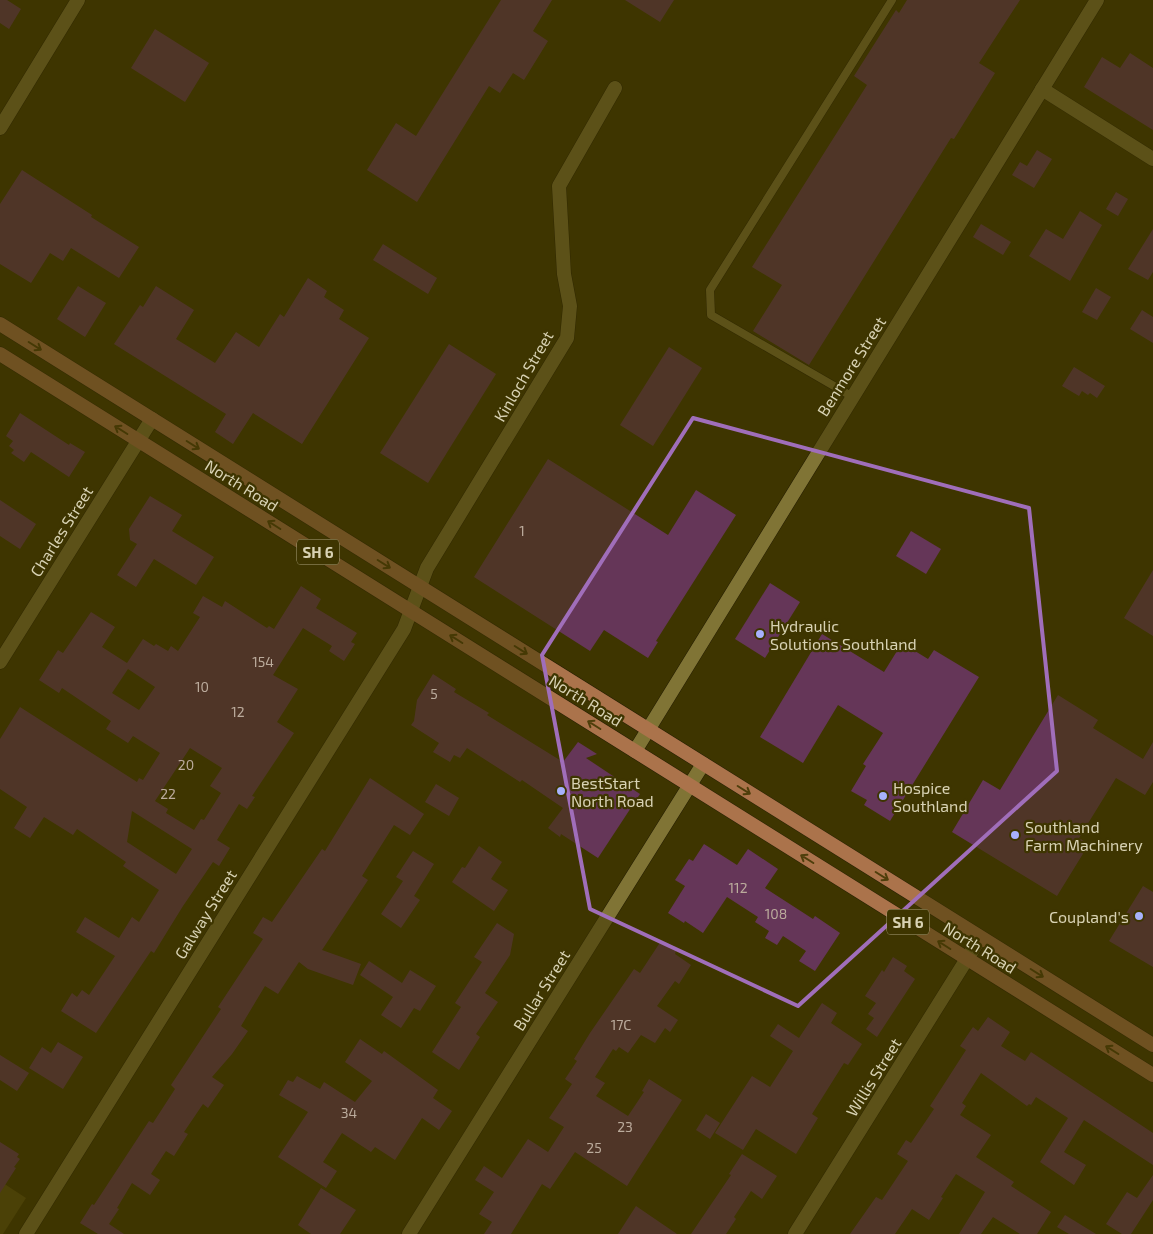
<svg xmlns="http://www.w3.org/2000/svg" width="1153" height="1234" font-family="'Exo 2',sans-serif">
<rect width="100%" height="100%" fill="#3e3500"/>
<path fill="#5c5010" d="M 0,1181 L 26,1198 L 3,1234 L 0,1234 Z"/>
<g fill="#653658" fill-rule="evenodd">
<path d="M 0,0 L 7,0 L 21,9 L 9,29 L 0,23 Z"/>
<path d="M 501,0 L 552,0 L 533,31 L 548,41 L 524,80 L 513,73 L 500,93 L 489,86 L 417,202 L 367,170 L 396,123 L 416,136 Z"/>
<path d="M 625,0 L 674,0 L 660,22 Z"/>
<path d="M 907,0 L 1020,0 L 979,63 L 995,73 L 954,139 L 951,138 L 809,365 L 753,331 L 782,285 L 752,267 L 867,85 L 854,76 L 896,10 L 899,13 Z"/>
<path d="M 155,29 L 209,63 L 185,102 L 131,68 Z"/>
<path d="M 1130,53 L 1153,68 L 1153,130 L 1084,87 L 1102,57 L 1120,68 Z"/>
<path d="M 1037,150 L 1052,159 L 1034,188 L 1012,175 L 1020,162 L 1027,166 Z"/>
<path d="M 22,170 L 92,215 L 91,217 L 139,247 L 119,278 L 71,248 L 63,261 L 50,253 L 31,283 L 0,264 L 0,204 Z"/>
<path d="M 1116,192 L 1128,199 L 1118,216 L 1106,209 Z"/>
<path d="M 1080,211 L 1102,225 L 1070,281 L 1029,256 L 1046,229 L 1063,239 Z"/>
<path d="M 981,224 L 1011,242 L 1003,255 L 973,237 Z"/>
<path d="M 1153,229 L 1153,272 L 1148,280 L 1128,269 Z"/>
<path d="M 383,244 L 437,278 L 428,294 L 373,260 Z"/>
<path d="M 308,278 L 327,291 L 324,297 L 344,310 L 339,319 L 369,338 L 302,444 L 253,413 L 233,444 L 215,432 L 226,414 L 114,344 L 140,305 L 143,307 L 156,286 L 194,310 L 176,339 L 215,363 L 236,332 L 259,347 L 280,314 L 284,317 Z"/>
<path d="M 78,286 L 106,303 L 85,337 L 57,319 Z"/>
<path d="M 1096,288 L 1111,297 L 1097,320 L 1082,312 Z"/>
<path d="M 1142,310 L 1153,317 L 1153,343 L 1130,329 Z"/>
<path d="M 449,344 L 496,374 L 428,483 L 380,453 Z"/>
<path d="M 669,347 L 702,368 L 653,446 L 620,425 Z"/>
<path d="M 1074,367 L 1105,386 L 1097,398 L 1090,393 L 1088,395 L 1082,391 L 1079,396 L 1062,386 Z"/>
<path d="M 20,413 L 69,445 L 70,443 L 85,452 L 69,477 L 31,452 L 24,462 L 11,453 L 14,450 L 9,446 L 13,441 L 6,436 Z"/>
<path d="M 548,459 L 668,535 L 696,490 L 736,515 L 656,641 L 658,642 L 648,658 L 604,630 L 590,651 L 474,577 Z"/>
<path d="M 150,496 L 182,515 L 172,531 L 214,557 L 196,585 L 154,559 L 136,587 L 117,575 L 137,544 L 130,540 L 129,529 Z"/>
<path d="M 0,500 L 36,524 L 20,549 L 0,536 Z"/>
<path d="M 911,531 L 941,549 L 926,574 L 896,556 Z"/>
<path d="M 1153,570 L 1153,636 L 1124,618 Z"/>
<path d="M 770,583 L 800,602 L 765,658 L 735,639 Z"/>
<path d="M 301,586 L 321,599 L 316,608 L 357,633 L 351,642 L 355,644 L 344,661 L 329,651 L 332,646 L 303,628 L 273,675 L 298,689 L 277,722 L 294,733 L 252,796 L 255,797 L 247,809 L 239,804 L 217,840 L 230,848 L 219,866 L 213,862 L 183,906 L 154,953 L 151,951 L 96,1033 L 61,1011 L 72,993 L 77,997 L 82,990 L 89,995 L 115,956 L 76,932 L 85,917 L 119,938 L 132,917 L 139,922 L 159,890 L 123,866 L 126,862 L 77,829 L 73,835 L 44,817 L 30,838 L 14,828 L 27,807 L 0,789 L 0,739 L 20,707 L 137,782 L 139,778 L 143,780 L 160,753 L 133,736 L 128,743 L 106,729 L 111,721 L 62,688 L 59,693 L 39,680 L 58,650 L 63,653 L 91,612 L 115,627 L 102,647 L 127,663 L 143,639 L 154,646 L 156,644 L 168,651 L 171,646 L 178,651 L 200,617 L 193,613 L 203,596 L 222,607 L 225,601 L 267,628 L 269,626 L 274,629 ZM 128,669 L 155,687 L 139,710 L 112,693 ZM 190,748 L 222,768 L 210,786 L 221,793 L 204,820 L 201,819 L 194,830 L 166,813 L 168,809 L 155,801 ZM 132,811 L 192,849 L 176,874 L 127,842 Z"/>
<path d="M 822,634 L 884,672 L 902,643 L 928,659 L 934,650 L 979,677 L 890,821 L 864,805 L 867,800 L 851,791 L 866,766 L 863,764 L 883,733 L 838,705 L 803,763 L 760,737 Z"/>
<path d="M 433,674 L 456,689 L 454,692 L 489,713 L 487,715 L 563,762 L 578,742 L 597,754 L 586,758 L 640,794 L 598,858 L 561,834 L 560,837 L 548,828 L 563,808 L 522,780 L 520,782 L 467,748 L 460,758 L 454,755 L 450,762 L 433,752 L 439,743 L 411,725 L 414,721 L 417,700 Z"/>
<path d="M 1058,695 L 1098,720 L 1093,728 L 1143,759 L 1153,742 L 1153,782 L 1145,795 L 1116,778 L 1079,838 L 1089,844 L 1057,896 L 952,832 L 983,780 L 1000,790 Z"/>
<path d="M 370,778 L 424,814 L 410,835 L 394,825 L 362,876 L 368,880 L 322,950 L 361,964 L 353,985 L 308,969 L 299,962 L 278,994 L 265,986 L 241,1026 L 248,1031 L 232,1054 L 212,1077 L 224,1085 L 208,1108 L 203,1104 L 184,1132 L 188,1134 L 174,1156 L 166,1151 L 151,1174 L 160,1180 L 150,1195 L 132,1183 L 117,1208 L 119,1209 L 109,1224 L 124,1234 L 98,1234 L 80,1223 L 92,1204 L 94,1205 L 149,1121 L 153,1123 L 175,1089 L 171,1085 L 221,1009 L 218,1007 L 263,939 L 253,933 L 263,917 L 272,922 L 322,849 L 325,851 Z"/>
<path d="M 436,784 L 459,798 L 449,816 L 425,802 Z"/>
<path d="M 704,844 L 737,865 L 748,849 L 778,869 L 765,888 L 813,919 L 815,916 L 840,933 L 815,971 L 799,961 L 806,951 L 783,936 L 777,945 L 765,938 L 769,931 L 755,922 L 758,917 L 727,897 L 703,933 L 685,921 L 684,923 L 668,913 L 685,886 L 675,880 L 689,859 L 693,861 Z"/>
<path d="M 479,846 L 502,862 L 491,879 L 508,890 L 494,911 L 452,882 L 462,867 L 465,868 Z"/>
<path d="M 413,851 L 434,864 L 414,896 L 420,900 L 401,928 L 381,914 L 403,881 L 396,877 Z"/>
<path d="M 1143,886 L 1153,892 L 1153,967 L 1109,941 Z"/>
<path d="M 497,923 L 514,934 L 510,955 L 485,993 L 498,1002 L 476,1034 L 480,1037 L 459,1070 L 432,1052 L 461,1007 L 455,1003 L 482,962 L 474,957 Z"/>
<path d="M 661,941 L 676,951 L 675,954 L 691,965 L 679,984 L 675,981 L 657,1006 L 678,1020 L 670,1032 L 665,1028 L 655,1043 L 641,1035 L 628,1053 L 619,1047 L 616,1051 L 613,1049 L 595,1077 L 605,1083 L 596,1096 L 628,1116 L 644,1092 L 642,1091 L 649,1079 L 682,1100 L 627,1186 L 575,1152 L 550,1189 L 542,1184 L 511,1234 L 484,1234 L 492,1222 L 479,1214 L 494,1192 L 475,1180 L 484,1166 L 502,1178 L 528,1139 L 548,1152 L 564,1127 L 549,1118 L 572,1084 L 565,1079 L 577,1061 L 574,1059 L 590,1033 L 634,969 L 640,973 Z"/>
<path d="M 893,957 L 907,966 L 904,971 L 915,979 L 877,1037 L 866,1029 L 874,1018 L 868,1014 L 876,1003 L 865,996 L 882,970 L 884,972 Z"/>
<path d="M 369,961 L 402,983 L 410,970 L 436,986 L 420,1011 L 414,1008 L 401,1028 L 381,1015 L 393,997 L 360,975 Z"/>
<path d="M 822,1003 L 837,1013 L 831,1023 L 862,1044 L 848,1065 L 844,1063 L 812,1114 L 818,1118 L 796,1154 L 756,1129 L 743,1150 L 715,1133 L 752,1076 L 770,1087 L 793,1051 L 770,1036 L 778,1024 L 799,1038 Z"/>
<path d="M 988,1017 L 1010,1032 L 1001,1046 L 1025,1061 L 1031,1052 L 1153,1133 L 1153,1165 L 1084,1120 L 1064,1152 L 1086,1165 L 1074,1185 L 1040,1162 L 1068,1118 L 1036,1097 L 1031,1105 L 1029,1104 L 1027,1106 L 981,1073 L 962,1103 L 966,1106 L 960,1115 L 991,1135 L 976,1157 L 1014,1182 L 1011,1186 L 1051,1212 L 1037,1234 L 1020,1234 L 993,1217 L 981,1234 L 959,1234 L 985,1192 L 956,1174 L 941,1197 L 943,1198 L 929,1220 L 912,1209 L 895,1234 L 850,1234 L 876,1197 L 882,1200 L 908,1161 L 897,1154 L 906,1140 L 911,1143 L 934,1109 L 930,1106 L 966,1050 L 960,1046 L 973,1027 L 978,1031 Z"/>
<path d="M 360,1039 L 382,1054 L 384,1051 L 438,1090 L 433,1098 L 452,1111 L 439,1130 L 422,1118 L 395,1160 L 375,1147 L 371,1152 L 342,1133 L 323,1162 L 337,1171 L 326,1188 L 278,1157 L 308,1112 L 279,1095 L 288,1080 L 293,1082 L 297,1076 L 320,1089 L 324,1082 L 355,1102 L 372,1081 L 345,1062 Z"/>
<path d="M 58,1042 L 83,1057 L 63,1089 L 29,1068 L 42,1047 L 51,1053 Z"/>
<path d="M 0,1055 L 29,1073 L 17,1091 L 0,1080 Z"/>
<path d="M 706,1114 L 720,1123 L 710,1139 L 696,1130 Z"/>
<path d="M 0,1142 L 19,1154 L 17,1157 L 20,1159 L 14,1167 L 16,1168 L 0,1193 Z"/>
<path d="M 742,1154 L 777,1176 L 762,1199 L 751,1191 L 734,1217 L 736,1219 L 726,1234 L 691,1234 L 731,1175 L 729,1174 Z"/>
<path d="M 1153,1175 L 1153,1200 L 1131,1234 L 1122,1234 L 1106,1224 L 1127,1192 L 1137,1198 Z"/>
<path d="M 321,1188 L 356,1210 L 340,1234 L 311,1234 L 298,1225 Z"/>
<path d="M 636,1206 L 677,1234 L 618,1234 Z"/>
<path d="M 1065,1215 L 1096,1234 L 1069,1234 L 1057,1227 Z"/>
</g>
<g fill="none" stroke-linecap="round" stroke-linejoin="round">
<defs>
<path id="service" d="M 853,397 L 711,315 L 710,290 L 892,0"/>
<g id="minor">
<path d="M 1042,89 L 1153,159"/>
<path d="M 0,128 L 78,0"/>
<path d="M 0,662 L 152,419"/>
<path d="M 635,751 L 1097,0"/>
<path d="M 26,1234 L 404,629 L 427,568 L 567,338 L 570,306 L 564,274 L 559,186 L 615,88"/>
<path d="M 409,1234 L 703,764"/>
<path d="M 795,1234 L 980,938"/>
</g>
<g id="primary">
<path d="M 0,324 L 1153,1045"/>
<path d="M 0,354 L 1153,1075"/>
</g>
</defs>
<use href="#service" stroke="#231c00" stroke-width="9"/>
<use href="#minor" stroke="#231c00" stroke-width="15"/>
<use href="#primary" stroke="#231c00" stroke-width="15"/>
<use href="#service" stroke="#807435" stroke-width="8"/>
<use href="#minor" stroke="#807435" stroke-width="14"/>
<use href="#primary" stroke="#ab734b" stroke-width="14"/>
</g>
<defs><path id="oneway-shaft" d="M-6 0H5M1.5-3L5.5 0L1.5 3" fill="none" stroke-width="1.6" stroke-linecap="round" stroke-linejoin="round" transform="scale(1.25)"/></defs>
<g stroke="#4e3e0b">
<use href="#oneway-shaft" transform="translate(35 346) rotate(32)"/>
<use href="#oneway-shaft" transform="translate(121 430) rotate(-148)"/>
<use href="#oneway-shaft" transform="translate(193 445) rotate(32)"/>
<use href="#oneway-shaft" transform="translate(274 525) rotate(-148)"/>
<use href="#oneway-shaft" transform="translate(384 564) rotate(32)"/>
<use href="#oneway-shaft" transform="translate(456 639) rotate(-148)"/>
<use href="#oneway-shaft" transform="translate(521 650) rotate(32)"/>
<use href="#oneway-shaft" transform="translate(594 725) rotate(-148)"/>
<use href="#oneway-shaft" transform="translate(744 790) rotate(32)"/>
<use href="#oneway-shaft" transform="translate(807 859) rotate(-148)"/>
<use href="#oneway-shaft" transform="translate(882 876) rotate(32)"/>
<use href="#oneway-shaft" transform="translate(944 945) rotate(-148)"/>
<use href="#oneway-shaft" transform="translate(1037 973) rotate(32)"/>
<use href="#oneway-shaft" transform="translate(1112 1050) rotate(-148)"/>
</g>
<path d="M0 0H1153V1234H0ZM 693,418 L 1029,508 L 1057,771 L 798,1006 L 590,909 L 542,655 Z" fill="#3e3500" fill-opacity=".55" fill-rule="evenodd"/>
<path fill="none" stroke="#a06eba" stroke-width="4" stroke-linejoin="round" d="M 693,418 L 1029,508 L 1057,771 L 798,1006 L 590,909 L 542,655 Z"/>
<g fill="#a7b1fc" stroke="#3e3500" stroke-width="2">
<circle cx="760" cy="634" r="5"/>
<circle cx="561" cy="791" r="5"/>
<circle cx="883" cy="796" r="5"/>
<circle cx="1015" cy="835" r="5"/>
<circle cx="1139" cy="916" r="5"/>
</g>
<g text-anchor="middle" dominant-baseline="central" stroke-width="4.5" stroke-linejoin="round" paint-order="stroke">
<g font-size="14" fill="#bbab9c">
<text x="522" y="530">1</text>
<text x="263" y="661">154</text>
<text x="202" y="686">10</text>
<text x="434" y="693">5</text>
<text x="238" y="711">12</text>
<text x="186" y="764">20</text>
<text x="168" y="793">22</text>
<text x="738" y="887">112</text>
<text x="776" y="913">108</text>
<text x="621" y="1024">17C</text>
<text x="349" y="1112">34</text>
<text x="625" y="1126">23</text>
<text x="594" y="1147">25</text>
</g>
<g fill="#3e3500" stroke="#aaa37d" stroke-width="1">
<rect x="297" y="539.5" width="42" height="25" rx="4"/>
<rect x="887" y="909.5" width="42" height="25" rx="4"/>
</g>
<g font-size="15" font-weight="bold" fill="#d8d2b3">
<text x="318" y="552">SH 6</text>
<text x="908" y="922">SH 6</text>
</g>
<g font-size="16" fill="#d8d2b3" stroke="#3e3500">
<text transform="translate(851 366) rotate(-58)">Benmore Street</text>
<text transform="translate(523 376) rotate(-60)">Kinloch Street</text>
<text transform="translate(242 485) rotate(32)">North Road</text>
<text transform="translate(61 531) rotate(-58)">Charles Street</text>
<text transform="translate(586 700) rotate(32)">North Road</text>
<text transform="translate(205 914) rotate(-58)">Galway Street</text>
<text transform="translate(980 947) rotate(32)">North Road</text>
<text transform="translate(541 990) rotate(-58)">Bullar Street</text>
<text transform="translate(873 1077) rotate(-58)">Willis Street</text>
</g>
<g font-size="16" fill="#d8d2b3" stroke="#3e3500" text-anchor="start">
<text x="770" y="625">Hydraulic<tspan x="770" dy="18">Solutions Southland</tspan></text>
<text x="571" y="782">BestStart<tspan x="571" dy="18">North Road</tspan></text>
<text x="893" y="787">Hospice<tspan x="893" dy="18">Southland</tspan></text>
<text x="1025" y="826">Southland<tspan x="1025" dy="18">Farm Machinery</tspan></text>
<text x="1129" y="916" text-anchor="end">Coupland's</text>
</g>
</g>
</svg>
